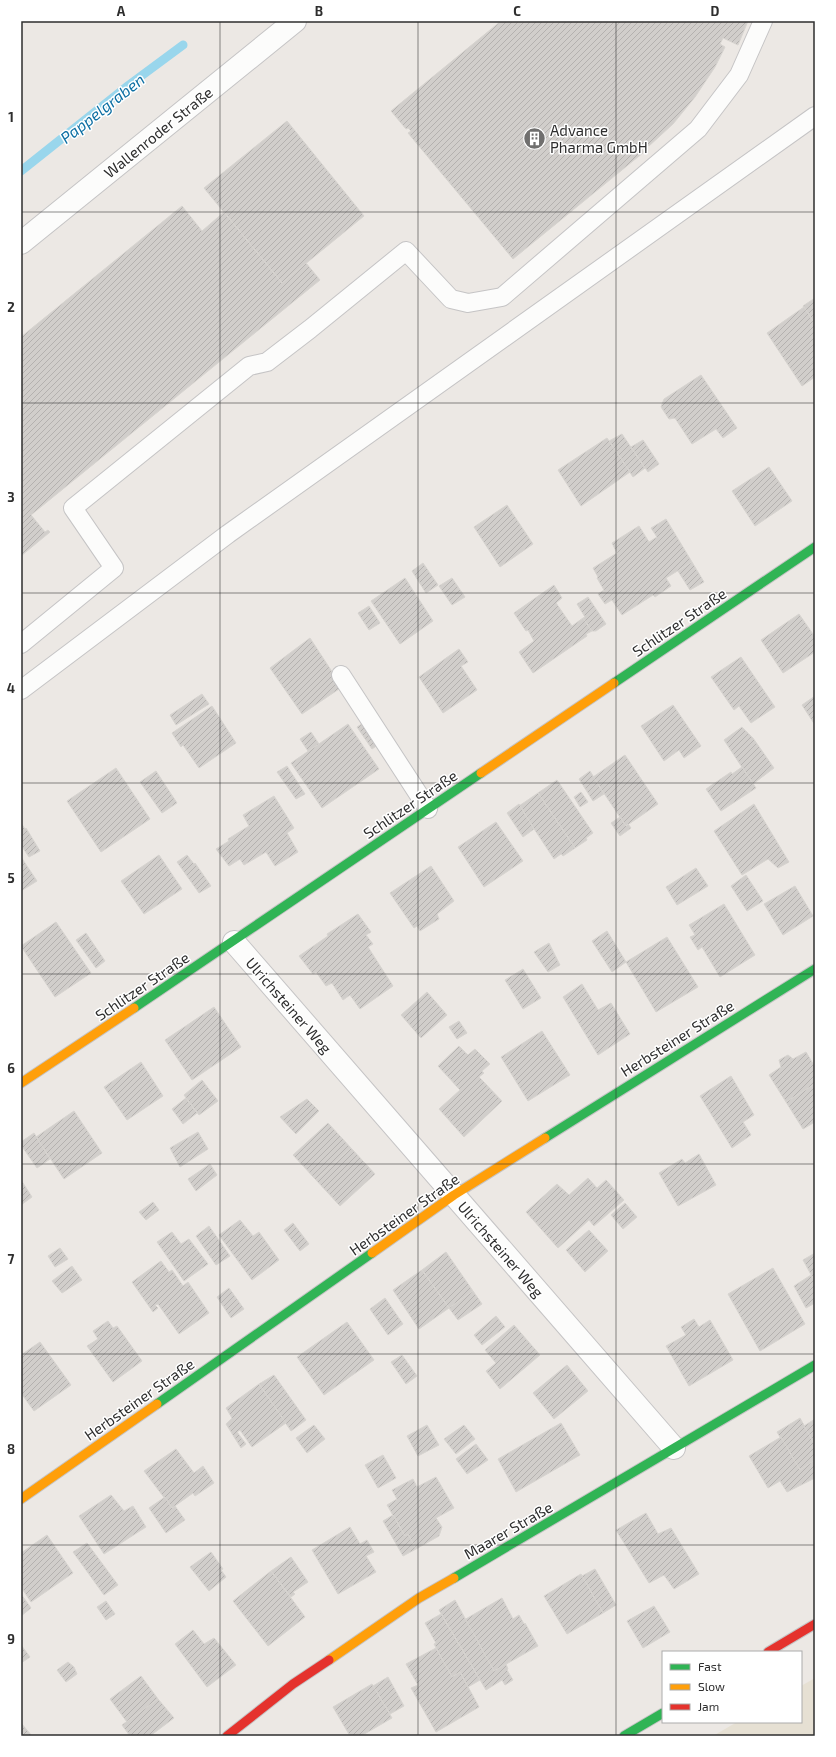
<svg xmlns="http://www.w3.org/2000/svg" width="836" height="1757" font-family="'Exo 2',sans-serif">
<defs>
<pattern id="building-hatch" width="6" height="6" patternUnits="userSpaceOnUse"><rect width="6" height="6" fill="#d1cecb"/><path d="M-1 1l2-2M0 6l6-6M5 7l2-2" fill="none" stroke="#b4b1af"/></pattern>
</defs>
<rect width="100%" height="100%" fill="#ece8e4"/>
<path fill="#e6e0d3" d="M 815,1678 L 815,1736 L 713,1736 L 737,1722 L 801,1722 L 801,1686 Z"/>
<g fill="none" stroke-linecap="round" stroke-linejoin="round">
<path stroke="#99d6ec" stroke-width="9" d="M 21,171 L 129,85 L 183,45"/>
</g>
<g fill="url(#building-hatch)" stroke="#d7d4d0">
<path d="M 501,21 L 748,21 L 738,45 L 723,38 L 720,44 L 725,47 L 715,67 L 695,97 L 673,124 L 649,146 L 646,142 L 640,147 L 644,152 L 513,259 L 408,133 L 411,131 L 408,128 L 406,129 L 391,111 Z"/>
<path d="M 287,121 L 364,216 L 282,283 L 204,188 Z"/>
<path d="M 182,206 L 202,231 L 224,212 L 282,283 L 306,263 L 320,280 L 31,515 L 45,532 L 48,530 L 50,532 L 21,556 L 21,337 Z"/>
<path d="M 815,298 L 815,324 L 803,306 Z"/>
<path d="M 804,307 L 815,324 L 815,377 L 802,386 L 767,333 Z"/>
<path d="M 701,375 L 737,428 L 723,438 L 716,429 L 692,444 L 675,418 L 669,419 L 661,407 L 664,399 Z"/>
<path d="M 622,434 L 645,468 L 633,477 L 609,441 Z"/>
<path d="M 607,438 L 630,472 L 581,506 L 558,470 Z"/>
<path d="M 643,440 L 659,464 L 648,472 L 631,447 Z"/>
<path d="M 769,467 L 792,501 L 755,526 L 732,491 Z"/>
<path d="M 507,505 L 533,544 L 500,567 L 474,527 Z"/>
<path d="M 666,519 L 692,562 L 666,578 L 671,586 L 655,597 L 653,595 L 622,615 L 612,600 L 605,604 L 598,594 L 604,590 L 597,578 L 598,577 L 593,568 L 617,553 L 612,543 L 639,526 L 649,542 L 657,537 L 651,528 Z"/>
<path d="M 692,562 L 704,582 L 690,590 L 678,571 Z"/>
<path d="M 423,563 L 438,585 L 426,593 L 412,571 Z"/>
<path d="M 405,578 L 433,621 L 400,644 L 371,601 Z"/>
<path d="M 452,578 L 465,597 L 452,605 L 439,586 Z"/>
<path d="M 554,585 L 562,598 L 556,603 L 572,626 L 583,618 L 592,631 L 586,634 L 587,636 L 533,673 L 519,652 L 534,641 L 528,630 L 526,631 L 514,613 Z"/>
<path d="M 588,597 L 606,624 L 596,631 L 592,631 L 583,618 L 585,617 L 577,604 Z"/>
<path d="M 369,606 L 380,623 L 369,630 L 358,613 Z"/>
<path d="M 799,614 L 815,637 L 815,652 L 783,673 L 761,640 Z"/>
<path d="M 310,638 L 342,687 L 302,714 L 270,668 Z"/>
<path d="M 459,649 L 468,662 L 461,666 L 477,690 L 443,713 L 419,677 Z"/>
<path d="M 741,657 L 775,707 L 751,723 L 739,706 L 734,710 L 711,677 Z"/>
<path d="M 202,694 L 209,704 L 176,725 L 170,715 Z"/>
<path d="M 815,696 L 815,725 L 802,705 Z"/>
<path d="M 673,705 L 701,746 L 684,758 L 679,750 L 664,761 L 641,726 Z"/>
<path d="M 212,706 L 236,743 L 199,768 L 183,745 L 181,747 L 172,733 Z"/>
<path d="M 368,720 L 382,742 L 372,749 L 357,727 Z"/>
<path d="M 348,724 L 379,769 L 322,808 L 291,763 Z"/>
<path d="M 742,727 L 753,738 L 774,768 L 753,784 L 724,740 Z"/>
<path d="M 311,732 L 319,744 L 308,751 L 300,739 Z"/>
<path d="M 625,755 L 658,804 L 626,826 L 593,777 Z"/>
<path d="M 287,766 L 305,794 L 296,799 L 277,772 Z"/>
<path d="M 742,767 L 756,788 L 721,811 L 706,789 L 731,772 L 732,774 Z"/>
<path d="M 116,768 L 150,819 L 101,852 L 67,801 Z"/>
<path d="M 156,771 L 177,803 L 162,813 L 140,782 Z"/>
<path d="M 590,771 L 604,794 L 593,801 L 579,779 Z"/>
<path d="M 557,780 L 593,833 L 586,838 L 587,840 L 575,848 L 538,793 Z"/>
<path d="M 581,792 L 588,802 L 580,807 L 574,797 Z"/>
<path d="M 538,793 L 575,848 L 563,856 L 561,854 L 554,859 L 519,806 Z"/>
<path d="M 274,796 L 294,828 L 287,833 L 298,852 L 275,866 L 266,852 L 244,865 L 240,859 L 229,866 L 216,849 L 229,841 L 228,839 L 249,826 L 243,815 Z"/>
<path d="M 519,804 L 534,829 L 523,837 L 507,813 Z"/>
<path d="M 754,804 L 789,862 L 778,868 L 768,859 L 742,875 L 714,831 Z"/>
<path d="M 620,817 L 626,826 L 628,824 L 631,828 L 620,836 L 611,823 Z"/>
<path d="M 496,822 L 523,861 L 484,887 L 458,847 Z"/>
<path d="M 21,823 L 25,829 L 26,828 L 40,851 L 29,857 L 21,845 Z"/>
<path d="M 159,855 L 182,889 L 144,914 L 121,881 Z"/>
<path d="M 187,855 L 194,864 L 195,863 L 211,886 L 199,893 L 177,862 Z"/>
<path d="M 21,857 L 37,881 L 21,891 Z"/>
<path d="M 431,866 L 454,901 L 437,914 L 439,919 L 420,931 L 417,926 L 414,928 L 390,893 Z"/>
<path d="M 696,868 L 708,886 L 677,905 L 666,887 Z"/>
<path d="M 746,875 L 763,901 L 747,911 L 731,886 Z"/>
<path d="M 795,886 L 813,916 L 783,935 L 764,904 Z"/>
<path d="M 724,904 L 755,955 L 720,977 L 702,947 L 698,950 L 690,937 L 695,935 L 689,925 Z"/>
<path d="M 358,914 L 371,932 L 366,935 L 373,944 L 368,947 L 393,986 L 360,1009 L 350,995 L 343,1000 L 332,983 L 326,986 L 316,972 L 313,974 L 299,956 L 328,936 L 327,934 Z"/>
<path d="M 56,922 L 91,973 L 55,997 L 21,946 Z"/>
<path d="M 607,931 L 626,962 L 612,972 L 592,941 Z"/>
<path d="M 86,933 L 105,961 L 96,968 L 76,940 Z"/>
<path d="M 667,937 L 698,987 L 656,1012 L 626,962 Z"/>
<path d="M 549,943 L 560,965 L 548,972 L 534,952 Z"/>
<path d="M 523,969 L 541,998 L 523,1009 L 505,980 Z"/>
<path d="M 582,984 L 598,1010 L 611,1003 L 630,1034 L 598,1055 L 563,997 Z"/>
<path d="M 427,992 L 447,1015 L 421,1038 L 401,1015 Z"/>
<path d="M 214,1007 L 241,1047 L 192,1080 L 165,1040 Z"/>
<path d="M 459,1021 L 467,1033 L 457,1039 L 449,1027 Z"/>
<path d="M 542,1031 L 570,1075 L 528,1101 L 501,1057 Z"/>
<path d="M 459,1046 L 468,1055 L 475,1049 L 490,1064 L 482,1071 L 484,1073 L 479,1077 L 502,1101 L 464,1137 L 439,1109 L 460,1090 L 438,1066 Z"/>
<path d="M 806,1052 L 815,1067 L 815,1084 L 786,1102 L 769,1075 L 781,1067 L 779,1060 L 788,1055 L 793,1059 Z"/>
<path d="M 141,1062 L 163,1096 L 127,1120 L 104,1087 Z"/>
<path d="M 731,1076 L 754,1115 L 743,1122 L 751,1135 L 732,1148 L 700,1096 Z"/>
<path d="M 202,1080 L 218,1101 L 199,1115 L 184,1095 Z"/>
<path d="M 815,1084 L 815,1122 L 803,1129 L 786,1102 Z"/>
<path d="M 186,1098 L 197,1113 L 183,1124 L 172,1109 Z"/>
<path d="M 307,1099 L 319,1111 L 296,1134 L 280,1117 Z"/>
<path d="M 74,1111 L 102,1153 L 64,1179 L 36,1137 Z"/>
<path d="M 328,1123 L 351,1148 L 316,1180 L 293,1155 Z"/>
<path d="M 198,1132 L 208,1149 L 180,1167 L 170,1148 Z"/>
<path d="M 34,1133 L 50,1159 L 37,1168 L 21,1145 L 21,1142 Z"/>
<path d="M 351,1148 L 375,1174 L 340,1206 L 316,1180 Z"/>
<path d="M 699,1154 L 716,1185 L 678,1206 L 659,1173 L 682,1159 L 685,1163 Z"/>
<path d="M 210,1164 L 217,1175 L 196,1191 L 188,1179 Z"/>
<path d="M 588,1178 L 597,1188 L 606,1180 L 624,1200 L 594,1226 L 589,1220 L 558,1248 L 526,1212 L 557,1184 L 569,1195 Z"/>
<path d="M 21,1180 L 32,1197 L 21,1205 Z"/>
<path d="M 153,1202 L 159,1210 L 146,1220 L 139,1212 Z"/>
<path d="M 625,1203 L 637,1217 L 623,1229 L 611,1215 Z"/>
<path d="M 240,1220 L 253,1236 L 259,1232 L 279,1260 L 252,1280 L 219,1235 Z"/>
<path d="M 293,1223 L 309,1244 L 300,1251 L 284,1230 Z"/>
<path d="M 209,1226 L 230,1256 L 216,1265 L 196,1236 Z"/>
<path d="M 589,1230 L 608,1251 L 585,1272 L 566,1250 Z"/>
<path d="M 172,1232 L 181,1244 L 189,1239 L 208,1264 L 184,1281 L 157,1242 Z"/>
<path d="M 60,1248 L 68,1259 L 55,1267 L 48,1256 Z"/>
<path d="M 446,1252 L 473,1291 L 449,1308 L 422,1270 Z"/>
<path d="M 815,1253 L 815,1282 L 803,1260 Z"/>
<path d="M 161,1261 L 169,1272 L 172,1270 L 183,1286 L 188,1282 L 209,1313 L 179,1334 L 158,1304 L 155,1305 L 158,1308 L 153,1312 L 132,1282 Z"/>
<path d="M 72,1266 L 82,1280 L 62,1293 L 52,1281 Z"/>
<path d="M 773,1268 L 805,1324 L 760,1351 L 728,1294 Z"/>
<path d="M 422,1270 L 449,1308 L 419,1329 L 393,1290 Z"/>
<path d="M 811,1275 L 815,1282 L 815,1303 L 806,1308 L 794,1286 Z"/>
<path d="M 229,1288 L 244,1309 L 231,1318 L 217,1297 Z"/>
<path d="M 473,1291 L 482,1304 L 458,1320 L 449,1308 Z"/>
<path d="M 385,1298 L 403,1324 L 388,1335 L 370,1309 Z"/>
<path d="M 496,1316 L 505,1327 L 482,1345 L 474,1335 Z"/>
<path d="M 694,1319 L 699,1327 L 710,1320 L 733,1360 L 689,1386 L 666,1346 L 686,1335 L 681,1327 Z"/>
<path d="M 108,1321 L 113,1328 L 117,1326 L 142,1361 L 113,1382 L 87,1346 L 98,1339 L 93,1331 Z"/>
<path d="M 347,1322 L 374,1360 L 324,1395 L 297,1357 Z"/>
<path d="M 514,1325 L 540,1355 L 500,1389 L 486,1371 L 496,1363 L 485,1350 Z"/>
<path d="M 40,1342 L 71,1385 L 34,1411 L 21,1393 L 21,1355 Z"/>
<path d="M 402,1355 L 417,1376 L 406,1384 L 391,1362 Z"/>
<path d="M 567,1365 L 588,1391 L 554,1419 L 533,1393 Z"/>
<path d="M 274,1375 L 306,1420 L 291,1431 L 259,1384 Z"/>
<path d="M 259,1384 L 286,1423 L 252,1447 L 240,1430 L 237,1432 L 246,1444 L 241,1448 L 226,1424 L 232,1418 L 226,1408 Z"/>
<path d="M 800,1418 L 815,1445 L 815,1460 L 800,1470 L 777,1432 Z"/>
<path d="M 815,1419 L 815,1445 L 804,1426 Z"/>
<path d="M 561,1423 L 580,1455 L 516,1492 L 498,1459 Z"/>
<path d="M 314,1425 L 325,1439 L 307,1453 L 296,1438 Z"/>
<path d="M 427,1425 L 439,1445 L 418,1456 L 407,1436 Z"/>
<path d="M 464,1425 L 475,1439 L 456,1454 L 444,1439 Z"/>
<path d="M 781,1437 L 800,1470 L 815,1460 L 815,1478 L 787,1492 L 780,1481 L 768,1488 L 749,1456 Z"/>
<path d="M 476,1444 L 488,1460 L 467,1474 L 456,1459 Z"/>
<path d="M 176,1449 L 194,1473 L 203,1466 L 214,1483 L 195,1496 L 193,1493 L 172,1508 L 144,1471 Z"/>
<path d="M 383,1455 L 396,1478 L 378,1488 L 365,1465 Z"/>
<path d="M 436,1477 L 454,1508 L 436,1518 L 442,1527 L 439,1536 L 416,1549 L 408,1534 L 405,1536 L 387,1505 L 397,1499 L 392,1490 L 413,1479 L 417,1487 Z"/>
<path d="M 111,1495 L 124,1511 L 133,1506 L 146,1527 L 104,1554 L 79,1516 Z"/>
<path d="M 165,1497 L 172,1508 L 175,1506 L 185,1520 L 166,1533 L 149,1508 Z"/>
<path d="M 646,1513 L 658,1534 L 671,1528 L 699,1574 L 674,1589 L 664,1575 L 649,1583 L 616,1530 Z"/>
<path d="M 393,1515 L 405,1536 L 408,1534 L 416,1549 L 403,1556 L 383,1521 Z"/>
<path d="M 350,1527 L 360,1544 L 367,1540 L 374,1552 L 366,1556 L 376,1572 L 338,1594 L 312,1550 Z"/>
<path d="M 47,1535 L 73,1573 L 31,1602 L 21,1587 L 21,1553 Z"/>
<path d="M 87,1543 L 118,1585 L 104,1595 L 73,1552 Z"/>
<path d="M 211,1552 L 223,1569 L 221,1570 L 226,1577 L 209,1591 L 190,1567 Z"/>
<path d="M 291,1557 L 308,1582 L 293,1592 L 295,1594 L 291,1597 L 271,1571 Z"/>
<path d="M 595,1569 L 616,1605 L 603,1613 L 582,1576 Z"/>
<path d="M 271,1571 L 305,1617 L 268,1646 L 233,1601 Z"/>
<path d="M 581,1574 L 603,1613 L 567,1634 L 544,1596 Z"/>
<path d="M 21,1594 L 31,1608 L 21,1616 Z"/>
<path d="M 502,1598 L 513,1619 L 519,1615 L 524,1624 L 525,1623 L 538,1646 L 494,1671 L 464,1620 Z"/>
<path d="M 455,1600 L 494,1671 L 506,1664 L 508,1669 L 507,1670 L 513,1680 L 505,1685 L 502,1680 L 486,1690 L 439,1610 Z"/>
<path d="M 106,1601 L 115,1614 L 106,1620 L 97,1607 Z"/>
<path d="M 654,1606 L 670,1632 L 643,1648 L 627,1621 Z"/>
<path d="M 441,1614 L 480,1680 L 468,1687 L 460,1672 L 452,1677 L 434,1644 L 436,1643 L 425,1623 Z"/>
<path d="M 193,1630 L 204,1644 L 214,1638 L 236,1665 L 207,1687 L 175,1644 Z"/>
<path d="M 21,1645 L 30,1657 L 21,1663 Z"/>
<path d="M 436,1648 L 452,1677 L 460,1672 L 479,1707 L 436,1732 L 411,1688 L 418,1685 L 406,1664 Z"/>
<path d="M 68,1662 L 74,1667 L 77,1674 L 66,1682 L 57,1670 Z"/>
<path d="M 141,1676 L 158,1699 L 127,1722 L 110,1699 Z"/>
<path d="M 388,1677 L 404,1706 L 390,1714 L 373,1686 Z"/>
<path d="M 372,1684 L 392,1718 L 361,1736 L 350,1736 L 333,1707 Z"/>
<path d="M 158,1699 L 174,1718 L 150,1736 L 130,1736 L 122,1725 Z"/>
<path d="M 21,1723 L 32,1736 L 21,1736 Z"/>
</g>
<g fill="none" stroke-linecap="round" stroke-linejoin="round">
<defs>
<g id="lane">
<path d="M 21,644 L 114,568 L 73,508 L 249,366 L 267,362 L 310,329 L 406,251 L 451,299 L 468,303 L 502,297 L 698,129 L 739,75 L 763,21"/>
<path d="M 341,675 L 428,809"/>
<path d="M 21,690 L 228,534 L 815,116"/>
</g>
<g id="street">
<path d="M 21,243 L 295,21"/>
<path d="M 234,942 L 674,1448"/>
</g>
<g id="fast">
<path d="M 614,683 L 815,547"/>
<path d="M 134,1008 L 481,773"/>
<path d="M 545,1138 L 815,969"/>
<path d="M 157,1404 L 372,1253"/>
<path d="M 454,1578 L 815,1365"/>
<path d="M 624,1736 L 663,1713"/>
</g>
<g id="slow">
<path d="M 481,773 L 614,683"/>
<path d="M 21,1083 L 134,1008"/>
<path d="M 372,1253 L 454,1195 L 545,1138"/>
<path d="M 21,1499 L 157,1404"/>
<path d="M 329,1660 L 419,1598 L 454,1578"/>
</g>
<g id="jam">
<path d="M 768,1652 L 815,1624"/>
<path d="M 227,1736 L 293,1684 L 329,1660"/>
</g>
</defs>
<use href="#lane" stroke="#c5c4c5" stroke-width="20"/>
<use href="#street" stroke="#c5c4c5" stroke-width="24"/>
<use href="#fast" stroke="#c5c4c5" stroke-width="11"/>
<use href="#slow" stroke="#c5c4c5" stroke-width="11"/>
<use href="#jam" stroke="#c5c4c5" stroke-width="11"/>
<use href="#lane" stroke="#fcfcfb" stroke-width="18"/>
<use href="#street" stroke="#fcfcfb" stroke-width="22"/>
<use href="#fast" stroke="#30b455" stroke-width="9"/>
<use href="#slow" stroke="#ff9f0a" stroke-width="9"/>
<use href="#jam" stroke="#e5322d" stroke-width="9"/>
</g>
<path fill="none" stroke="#2e2e2e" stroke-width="1" stroke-opacity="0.55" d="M 220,21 L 220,1736M 418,21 L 418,1736M 616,21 L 616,1736M 21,212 L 815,212M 21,403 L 815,403M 21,593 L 815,593M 21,783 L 815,783M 21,974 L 815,974M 21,1164 L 815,1164M 21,1354 L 815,1354M 21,1545 L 815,1545"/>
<defs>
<symbol id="building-disc" viewBox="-11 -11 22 22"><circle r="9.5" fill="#706f6e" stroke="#fff"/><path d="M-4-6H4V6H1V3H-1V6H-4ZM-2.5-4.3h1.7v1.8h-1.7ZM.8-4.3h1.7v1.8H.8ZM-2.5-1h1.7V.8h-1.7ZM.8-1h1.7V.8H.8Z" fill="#fff"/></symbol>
</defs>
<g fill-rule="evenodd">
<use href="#building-disc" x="522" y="126" width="25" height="25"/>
</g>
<g text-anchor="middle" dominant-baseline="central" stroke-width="3" stroke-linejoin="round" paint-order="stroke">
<g font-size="15" fill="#2e2e2e" stroke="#fff" text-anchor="start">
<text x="550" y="130">Advance<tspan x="550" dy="17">Pharma GmbH</tspan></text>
</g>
<g font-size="15" fill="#2e2e2e" stroke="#fff">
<text transform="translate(158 132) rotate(-39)">Wallenroder Straße</text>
<text transform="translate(679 622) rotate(-34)">Schlitzer Straße</text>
<text transform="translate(410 804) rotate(-34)">Schlitzer Straße</text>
<text transform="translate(142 986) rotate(-34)">Schlitzer Straße</text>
<text transform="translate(289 1005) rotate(49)">Ulrichsteiner Weg</text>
<text transform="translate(677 1038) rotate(-32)">Herbsteiner Straße</text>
<text transform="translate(404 1214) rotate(-35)">Herbsteiner Straße</text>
<text transform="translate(501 1249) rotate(49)">Ulrichsteiner Weg</text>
<text transform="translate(139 1399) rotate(-35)">Herbsteiner Straße</text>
<text transform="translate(508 1530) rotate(-30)">Maarer Straße</text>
</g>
<g font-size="16" font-style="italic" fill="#0d6fa3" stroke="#fff">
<text transform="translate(102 108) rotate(-38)">Pappelgraben</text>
</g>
</g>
<rect width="836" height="1757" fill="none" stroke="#ffffff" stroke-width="44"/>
<rect x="662" y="1651" width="140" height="72" fill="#ffffff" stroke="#ababab"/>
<rect x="670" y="1664" width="20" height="6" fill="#30b455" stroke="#ababab"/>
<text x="698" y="1671" font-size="12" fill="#2e2e2e">Fast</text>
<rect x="670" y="1684" width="20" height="6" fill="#ff9f0a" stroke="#ababab"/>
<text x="698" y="1691" font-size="12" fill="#2e2e2e">Slow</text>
<rect x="670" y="1704" width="20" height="6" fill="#e5322d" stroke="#ababab"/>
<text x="698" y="1711" font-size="12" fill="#2e2e2e">Jam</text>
<rect x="22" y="22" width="792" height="1713" fill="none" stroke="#2e2e2e" stroke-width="1.5"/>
<g font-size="13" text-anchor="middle" font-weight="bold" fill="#2e2e2e">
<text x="121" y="16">A</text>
<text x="319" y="16">B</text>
<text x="517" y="16">C</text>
<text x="715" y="16">D</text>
<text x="11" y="122">1</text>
<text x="11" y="312">2</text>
<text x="11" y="502">3</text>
<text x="11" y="693">4</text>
<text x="11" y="883">5</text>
<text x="11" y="1073">6</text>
<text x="11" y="1264">7</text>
<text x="11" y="1454">8</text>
<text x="11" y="1644">9</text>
</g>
</svg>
